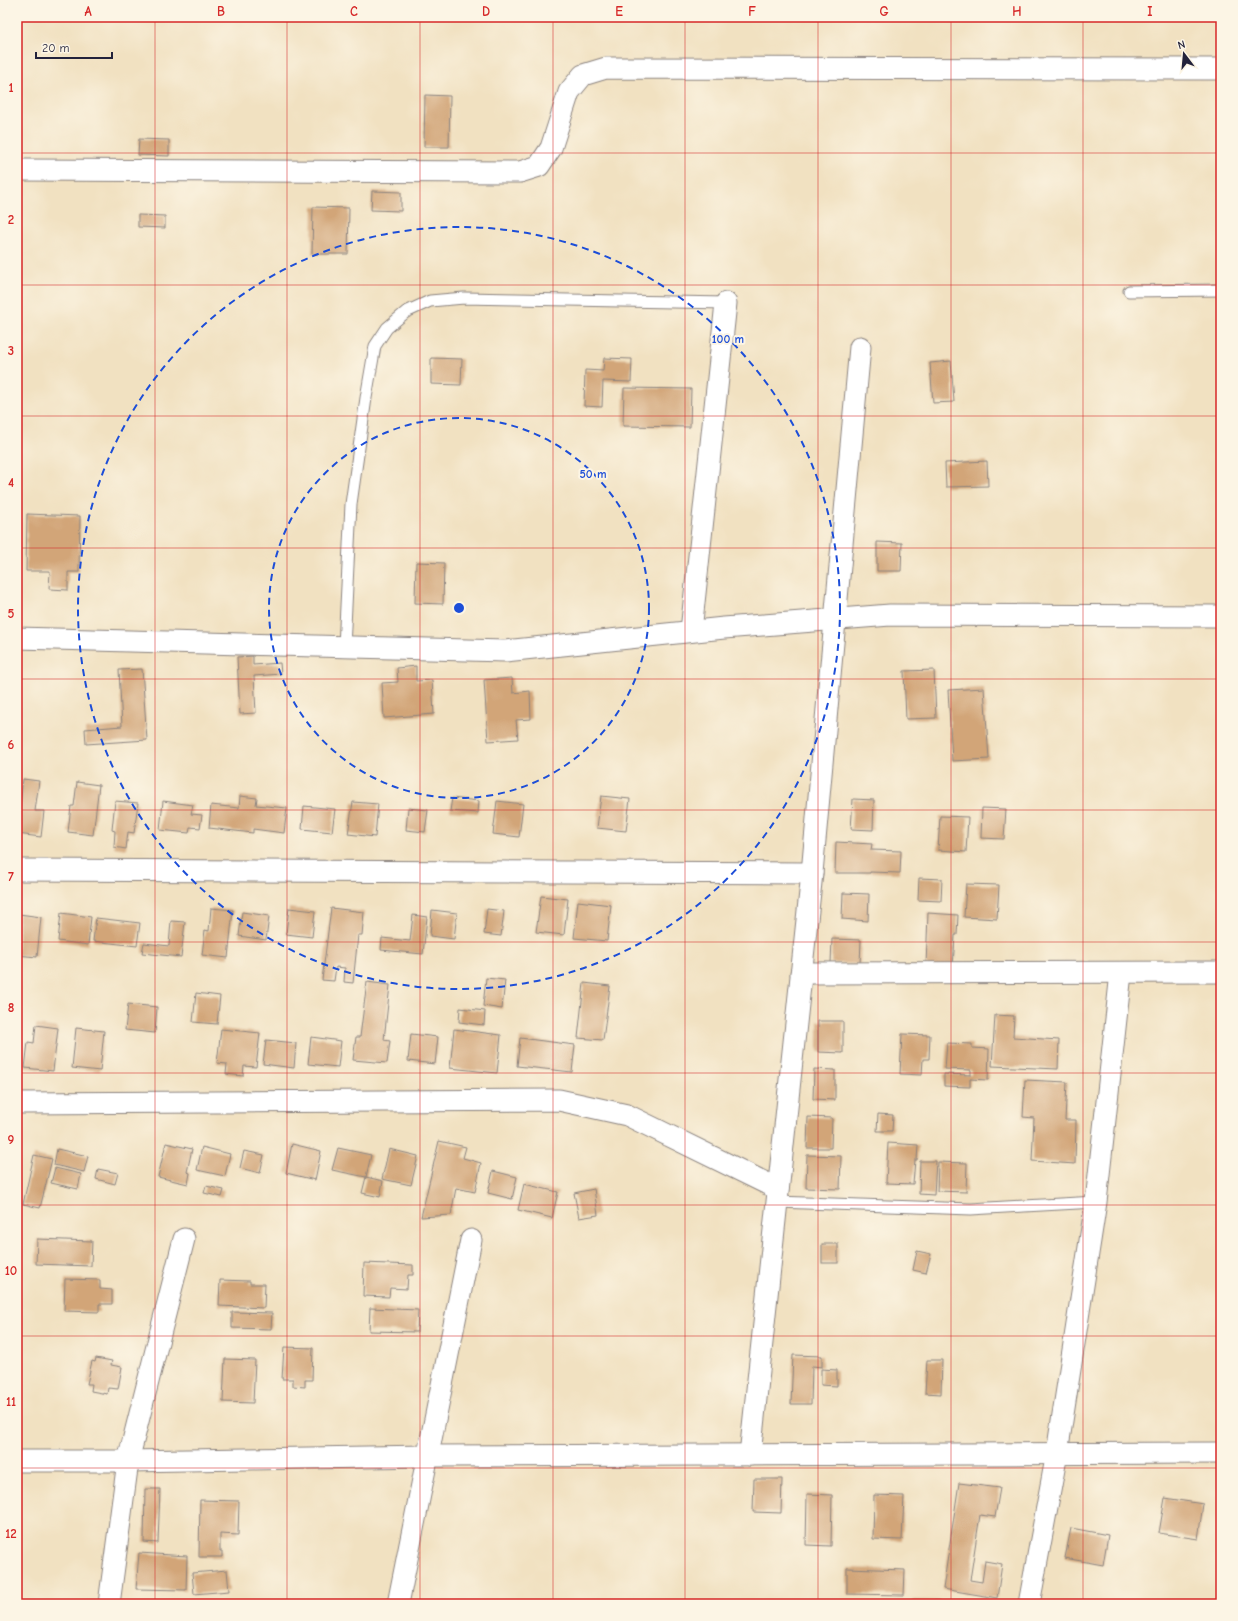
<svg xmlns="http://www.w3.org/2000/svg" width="1238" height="1621" font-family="'Comic Neue',sans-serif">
<rect width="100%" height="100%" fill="#fcf5e5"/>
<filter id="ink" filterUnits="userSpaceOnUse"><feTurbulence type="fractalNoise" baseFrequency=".025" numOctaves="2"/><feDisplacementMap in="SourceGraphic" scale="8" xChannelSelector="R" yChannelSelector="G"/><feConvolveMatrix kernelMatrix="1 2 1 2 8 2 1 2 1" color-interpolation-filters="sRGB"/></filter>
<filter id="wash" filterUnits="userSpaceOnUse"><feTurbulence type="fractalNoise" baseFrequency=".012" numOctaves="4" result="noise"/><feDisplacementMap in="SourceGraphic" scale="16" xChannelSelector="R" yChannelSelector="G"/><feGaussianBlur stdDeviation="0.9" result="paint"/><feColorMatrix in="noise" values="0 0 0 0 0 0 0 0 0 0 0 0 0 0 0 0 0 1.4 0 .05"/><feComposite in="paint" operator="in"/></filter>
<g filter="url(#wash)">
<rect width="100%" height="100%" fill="#f1e1c1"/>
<g id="blocks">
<g fill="#d2a578">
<path d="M 425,95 L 450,96 L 449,147 L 424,147 Z"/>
<path d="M 139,139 L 169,140 L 169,156 L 138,155 Z"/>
<path d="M 372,191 L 401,192 L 401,211 L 371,210 Z"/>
<path d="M 313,207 L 349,208 L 348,254 L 312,254 Z"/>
<path d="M 138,215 L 165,216 L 165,228 L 138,227 Z"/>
<path d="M 431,358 L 462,359 L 461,385 L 431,384 Z"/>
<path d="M 604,358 L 632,359 L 631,382 L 603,381 L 602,407 L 584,406 L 585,370 L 603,371 Z"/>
<path d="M 951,361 L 954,402 L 933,403 L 930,363 Z"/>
<path d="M 624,388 L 691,389 L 690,427 L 623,426 Z"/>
<path d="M 987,461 L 988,486 L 946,487 L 945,463 Z"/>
<path d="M 27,514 L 80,516 L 79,572 L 68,572 L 68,590 L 49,589 L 50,571 L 26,571 Z"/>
<path d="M 877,542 L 902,543 L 901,571 L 877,571 Z"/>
<path d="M 416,562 L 444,563 L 443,604 L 415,603 Z"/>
<path d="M 253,656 L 253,665 L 280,663 L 281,674 L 254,676 L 256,713 L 240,714 L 237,657 Z"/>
<path d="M 416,666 L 416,681 L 432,680 L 434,714 L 384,718 L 382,683 L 398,682 L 397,668 Z"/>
<path d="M 142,669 L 147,740 L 86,744 L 85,729 L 122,726 L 119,670 Z"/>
<path d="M 934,670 L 936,718 L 906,719 L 904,671 Z"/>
<path d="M 512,678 L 513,693 L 530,691 L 531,719 L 516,720 L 518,739 L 488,741 L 484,680 Z"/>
<path d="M 984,688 L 989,759 L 952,761 L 948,690 Z"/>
<path d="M 23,779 L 39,781 L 35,811 L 44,811 L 41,837 L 17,834 Z"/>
<path d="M 77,782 L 99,785 L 93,835 L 68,832 L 71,806 L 74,806 Z"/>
<path d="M 240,796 L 257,798 L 256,805 L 287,808 L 284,833 L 253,829 L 253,833 L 209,828 L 211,805 L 239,808 Z"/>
<path d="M 601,796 L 630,799 L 626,831 L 597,828 Z"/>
<path d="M 452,798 L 479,801 L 478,813 L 450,811 Z"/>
<path d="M 853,799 L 874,800 L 873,830 L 851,829 Z"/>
<path d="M 115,801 L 138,803 L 134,833 L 128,832 L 126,849 L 114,847 L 115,831 L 112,830 Z"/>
<path d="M 163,801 L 193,805 L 191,814 L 202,815 L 200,828 L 190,827 L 189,833 L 160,830 Z"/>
<path d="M 497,801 L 523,804 L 519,837 L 493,834 Z"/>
<path d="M 353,802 L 378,804 L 375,837 L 348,834 Z"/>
<path d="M 304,806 L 335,809 L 332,832 L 302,829 Z"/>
<path d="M 408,808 L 428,810 L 425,832 L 406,830 Z"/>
<path d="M 982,808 L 1006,809 L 1004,839 L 981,838 Z"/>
<path d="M 940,816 L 968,817 L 966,852 L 938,850 Z"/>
<path d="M 836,842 L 872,844 L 871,850 L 901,851 L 900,873 L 870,872 L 870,873 L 835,873 Z"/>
<path d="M 919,878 L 942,879 L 941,901 L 918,900 Z"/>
<path d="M 966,884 L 999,885 L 997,919 L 964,917 Z"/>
<path d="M 843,893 L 869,894 L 868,921 L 842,919 Z"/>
<path d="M 541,896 L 568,899 L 564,935 L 536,932 Z"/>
<path d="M 578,901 L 611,905 L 607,941 L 574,938 Z"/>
<path d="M 211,908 L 233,910 L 228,958 L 202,955 L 205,930 L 209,931 Z"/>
<path d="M 289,908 L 315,911 L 312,937 L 286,934 Z"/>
<path d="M 331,908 L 364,912 L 362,935 L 358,935 L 353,983 L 344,982 L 345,968 L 336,967 L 334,981 L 322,980 Z"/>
<path d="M 487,909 L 504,911 L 501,936 L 484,934 Z"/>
<path d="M 432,910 L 457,913 L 454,939 L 430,936 Z"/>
<path d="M 242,912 L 269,916 L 266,940 L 239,936 Z"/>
<path d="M 61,913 L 91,917 L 88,945 L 58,941 Z"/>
<path d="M 928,913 L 958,915 L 957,935 L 955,935 L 953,967 L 926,966 Z"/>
<path d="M 19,914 L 41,917 L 37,957 L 17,955 Z"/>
<path d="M 413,915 L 427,917 L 423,954 L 381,950 L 382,938 L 410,941 Z"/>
<path d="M 96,918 L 140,923 L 137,946 L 93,941 Z"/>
<path d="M 171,921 L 185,922 L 181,957 L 142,953 L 144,943 L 169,946 Z"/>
<path d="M 832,939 L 861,940 L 860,964 L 831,963 Z"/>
<path d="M 486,978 L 505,980 L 502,1009 L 483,1006 Z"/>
<path d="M 367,982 L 390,985 L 384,1040 L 390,1041 L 387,1063 L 353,1060 L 356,1037 L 360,1037 Z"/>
<path d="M 584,983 L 610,986 L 603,1040 L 578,1038 Z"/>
<path d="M 196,993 L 220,996 L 217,1024 L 193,1022 Z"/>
<path d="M 128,1004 L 157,1007 L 155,1033 L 125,1030 Z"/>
<path d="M 460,1008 L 485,1011 L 484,1025 L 459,1022 Z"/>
<path d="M 995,1015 L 1014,1016 L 1013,1037 L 1059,1040 L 1058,1069 L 992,1066 Z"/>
<path d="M 818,1021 L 843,1021 L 843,1053 L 818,1052 Z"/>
<path d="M 36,1025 L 58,1028 L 53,1071 L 25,1068 L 28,1042 L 34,1043 Z"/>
<path d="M 76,1028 L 104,1031 L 100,1071 L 72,1068 Z"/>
<path d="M 221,1029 L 260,1033 L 256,1067 L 244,1066 L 243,1076 L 226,1074 L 227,1064 L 217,1063 Z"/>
<path d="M 454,1029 L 501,1035 L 497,1073 L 450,1068 Z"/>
<path d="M 411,1034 L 438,1037 L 435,1064 L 408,1061 Z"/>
<path d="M 902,1034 L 930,1035 L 929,1059 L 923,1059 L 922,1075 L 900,1074 Z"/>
<path d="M 311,1037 L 341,1041 L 338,1067 L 308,1064 Z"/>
<path d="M 520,1038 L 575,1045 L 572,1072 L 517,1066 Z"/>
<path d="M 266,1040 L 296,1043 L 294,1068 L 263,1064 Z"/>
<path d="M 947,1043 L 972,1044 L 972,1048 L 989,1049 L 988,1080 L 970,1079 L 970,1087 L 944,1086 L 944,1074 L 971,1075 L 971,1070 L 945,1069 Z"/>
<path d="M 814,1069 L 835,1070 L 835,1100 L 813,1099 Z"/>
<path d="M 1025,1080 L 1067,1082 L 1065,1120 L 1076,1120 L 1075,1164 L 1032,1161 L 1034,1118 L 1023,1117 Z"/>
<path d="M 878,1114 L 893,1115 L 892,1131 L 877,1131 Z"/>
<path d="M 808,1117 L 832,1118 L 831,1148 L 807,1148 Z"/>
<path d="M 439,1141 L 466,1147 L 463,1158 L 481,1163 L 475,1192 L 456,1188 L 451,1215 L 421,1217 Z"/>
<path d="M 166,1143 L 192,1149 L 187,1172 L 190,1173 L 188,1184 L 158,1177 Z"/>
<path d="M 888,1143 L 918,1145 L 917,1160 L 915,1160 L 913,1184 L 886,1183 Z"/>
<path d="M 292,1144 L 321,1151 L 315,1180 L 286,1173 Z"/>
<path d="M 202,1147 L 230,1154 L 225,1176 L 197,1170 Z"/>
<path d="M 338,1148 L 371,1155 L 366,1177 L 332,1170 Z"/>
<path d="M 57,1149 L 88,1156 L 84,1172 L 54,1165 Z"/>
<path d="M 389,1149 L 418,1156 L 411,1185 L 382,1179 Z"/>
<path d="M 244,1151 L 264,1155 L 260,1173 L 240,1168 Z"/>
<path d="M 34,1155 L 52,1159 L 40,1208 L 23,1204 Z"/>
<path d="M 807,1155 L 841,1156 L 840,1189 L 806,1188 Z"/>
<path d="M 920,1161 L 936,1161 L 934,1195 L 919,1194 Z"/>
<path d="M 938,1162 L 967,1163 L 966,1192 L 937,1191 Z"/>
<path d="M 55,1168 L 81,1174 L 78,1189 L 51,1183 Z"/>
<path d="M 98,1169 L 118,1173 L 115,1184 L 96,1179 Z"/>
<path d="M 493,1171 L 517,1177 L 512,1199 L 488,1193 Z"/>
<path d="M 366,1177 L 383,1181 L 380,1197 L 362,1193 Z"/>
<path d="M 524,1184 L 558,1192 L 552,1218 L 518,1210 Z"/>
<path d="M 206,1186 L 224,1190 L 222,1197 L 204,1193 Z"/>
<path d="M 594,1189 L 598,1215 L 579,1218 L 574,1193 Z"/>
<path d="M 37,1239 L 92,1241 L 91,1266 L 36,1264 Z"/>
<rect x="822" y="1244" width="16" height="19"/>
<path d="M 917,1251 L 931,1254 L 926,1273 L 913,1270 Z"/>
<path d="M 364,1263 L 413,1265 L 413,1275 L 408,1275 L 407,1289 L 390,1288 L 389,1297 L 363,1296 Z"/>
<path d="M 65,1279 L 100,1280 L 100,1289 L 112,1290 L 112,1304 L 99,1304 L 99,1312 L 64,1311 Z"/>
<path d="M 220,1280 L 250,1281 L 250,1284 L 265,1284 L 264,1308 L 219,1306 Z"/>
<path d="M 370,1308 L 418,1310 L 417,1332 L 369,1331 Z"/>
<path d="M 232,1312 L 272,1313 L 271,1329 L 232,1328 Z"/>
<path d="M 284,1347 L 313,1348 L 312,1380 L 305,1380 L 305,1387 L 293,1386 L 293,1379 L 282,1379 Z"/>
<path d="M 793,1355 L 822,1356 L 822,1367 L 812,1366 L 811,1404 L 791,1404 Z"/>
<path d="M 96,1358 L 112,1361 L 111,1365 L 122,1367 L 118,1389 L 108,1388 L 107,1394 L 91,1391 L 92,1384 L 87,1384 L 92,1361 L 95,1362 Z"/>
<path d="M 225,1359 L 255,1360 L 253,1403 L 223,1402 Z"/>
<path d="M 927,1360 L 942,1360 L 941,1394 L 925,1393 Z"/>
<path d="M 821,1369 L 837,1370 L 837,1386 L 821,1385 Z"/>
<path d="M 754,1479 L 782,1479 L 781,1513 L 753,1512 Z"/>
<path d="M 959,1483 L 1000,1488 L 995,1517 L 980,1515 L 970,1580 L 982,1582 L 985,1561 L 1002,1564 L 997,1598 L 943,1589 Z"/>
<path d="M 145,1489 L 160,1489 L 158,1543 L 144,1542 Z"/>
<path d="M 807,1494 L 832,1495 L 831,1546 L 806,1545 Z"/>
<path d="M 874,1495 L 904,1496 L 902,1540 L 873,1539 Z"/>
<path d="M 1165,1498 L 1203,1504 L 1198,1539 L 1159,1533 Z"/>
<path d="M 200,1500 L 239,1501 L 238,1535 L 220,1534 L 220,1551 L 222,1551 L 222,1557 L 199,1557 Z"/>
<path d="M 1071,1528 L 1108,1535 L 1103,1565 L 1065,1558 Z"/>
<path d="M 139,1553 L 187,1556 L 186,1590 L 136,1589 Z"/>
<path d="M 847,1568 L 905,1570 L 904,1595 L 847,1594 Z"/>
<path d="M 227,1570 L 229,1591 L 194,1594 L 192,1573 Z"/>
<path d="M 912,1600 L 939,1601 L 939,1604 L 912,1604 Z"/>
</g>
</g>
</g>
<g filter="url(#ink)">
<use href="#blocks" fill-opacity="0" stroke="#8a827e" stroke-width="1"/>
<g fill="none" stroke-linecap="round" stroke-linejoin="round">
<defs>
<g id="lane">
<path d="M 1129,291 L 1221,290"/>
<path d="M 344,647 L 351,504 L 366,398 L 375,346 L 387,328 L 406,312 L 430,301 L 464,298 L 726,303"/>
<path d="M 777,1202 L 971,1209 L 1096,1202"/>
</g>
<g id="street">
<path d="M 17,170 L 520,172 L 539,166 L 551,148 L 569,92 L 583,75 L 606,68 L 1221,69"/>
<path d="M 691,631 L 726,303"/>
<path d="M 17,638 L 505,651 L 724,628 L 890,615 L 1221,616"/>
<path d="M 17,870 L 812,873"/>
<path d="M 801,973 L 1221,972"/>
<path d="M 17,1103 L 559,1100 L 627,1115 L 778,1189"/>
<path d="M 750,1455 L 812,873 L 860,347"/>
<path d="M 17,1461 L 128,1461 L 427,1456 L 1221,1453"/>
<path d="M 109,1604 L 128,1461 L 184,1239"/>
<path d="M 398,1604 L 471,1240"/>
<path d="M 1029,1604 L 1057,1453 L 1096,1202 L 1121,973"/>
</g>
</defs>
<use href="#lane" stroke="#8a827e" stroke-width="13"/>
<use href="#street" stroke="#8a827e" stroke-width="23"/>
<use href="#lane" stroke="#fff" stroke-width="11"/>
<use href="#street" stroke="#fff" stroke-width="21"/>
</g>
</g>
<path fill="none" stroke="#d62828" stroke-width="1" stroke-opacity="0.55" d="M 155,17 L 155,1604M 287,17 L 287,1604M 420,17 L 420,1604M 553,17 L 553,1604M 685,17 L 685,1604M 818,17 L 818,1604M 951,17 L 951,1604M 1083,17 L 1083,1604M 17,153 L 1221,153M 17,285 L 1221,285M 17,416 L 1221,416M 17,548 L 1221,548M 17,679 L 1221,679M 17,810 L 1221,810M 17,942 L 1221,942M 17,1073 L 1221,1073M 17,1205 L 1221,1205M 17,1336 L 1221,1336M 17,1468 L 1221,1468"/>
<g fill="none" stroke="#1d4ed8" stroke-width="2" stroke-dasharray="7 5">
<circle cx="459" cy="608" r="190"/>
<circle cx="459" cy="608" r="381"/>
</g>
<circle cx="459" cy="608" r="6" fill="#1d4ed8" stroke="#fcf5e5" stroke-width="2"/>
<g font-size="12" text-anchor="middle" font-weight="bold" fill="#1d4ed8" stroke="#fcf5e5" stroke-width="4" stroke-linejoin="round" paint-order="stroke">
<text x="728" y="343">100 m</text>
<text x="593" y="478">50 m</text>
</g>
<rect width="1238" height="1621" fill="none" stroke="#fcf5e5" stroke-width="44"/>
<g transform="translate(1184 54) rotate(344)" stroke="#fcf5e5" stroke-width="3" paint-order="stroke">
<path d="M0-3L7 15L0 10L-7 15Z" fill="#22223b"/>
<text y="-6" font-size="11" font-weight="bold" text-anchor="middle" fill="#22223b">N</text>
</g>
<path d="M36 52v6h76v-6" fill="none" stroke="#22223b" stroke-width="2"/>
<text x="42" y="52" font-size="12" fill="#22223b" stroke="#fcf5e5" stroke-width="3" paint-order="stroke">20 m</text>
<rect x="22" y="22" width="1194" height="1577" fill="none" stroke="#d62828" stroke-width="1.5"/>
<g font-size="13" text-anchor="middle" font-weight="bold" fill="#d62828">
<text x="88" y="16">A</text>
<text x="221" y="16">B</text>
<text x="354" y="16">C</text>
<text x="486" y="16">D</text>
<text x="619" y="16">E</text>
<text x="752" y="16">F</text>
<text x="884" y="16">G</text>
<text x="1017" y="16">H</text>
<text x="1150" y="16">I</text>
<text x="11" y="92">1</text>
<text x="11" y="224">2</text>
<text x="11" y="355">3</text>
<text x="11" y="487">4</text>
<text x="11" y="618">5</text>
<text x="11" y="749">6</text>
<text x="11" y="881">7</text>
<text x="11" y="1012">8</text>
<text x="11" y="1144">9</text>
<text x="11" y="1275">10</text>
<text x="11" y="1406">11</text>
<text x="11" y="1538">12</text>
</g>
</svg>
